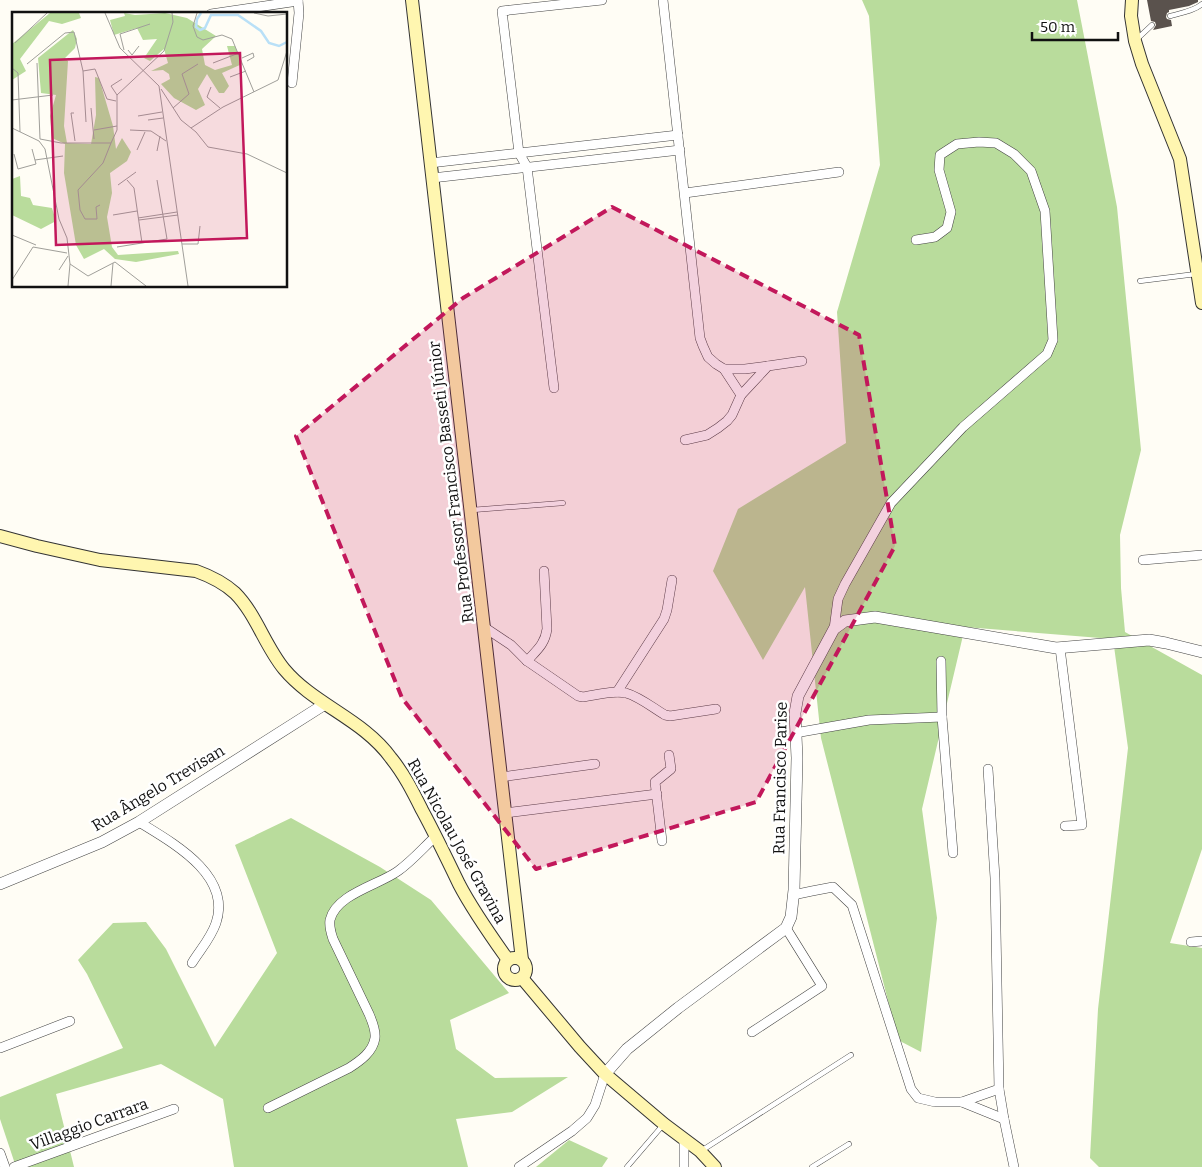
<svg xmlns="http://www.w3.org/2000/svg" width="1202" height="1167" font-family="Bitter,serif">
<rect width="100%" height="100%" fill="#fffdf5"/>
<g fill="#b9dc9c">
<path d="M 862,0 L 1077,0 L 1117,207 L 1141,450 L 1120,535 L 1121,588 L 1125,632 L 1202,675 L 1202,849 L 1170,943 L 1202,948 L 1202,1167 L 1099,1167 L 1090,1158 L 1098,1009 L 1128,748 L 1113,639 L 965,627 L 922,809 L 937,918 L 921,1052 L 898,1040 L 821,738 L 805,587 L 763,660 L 713,571 L 738,509 L 846,443 L 837,312 L 880,165 L 869,16 Z"/>
<path d="M 291,818 L 380,867 L 431,900 L 509,993 L 450,1020 L 456,1049 L 495,1078 L 568,1077 L 512,1112 L 456,1119 L 468,1167 L 234,1167 L 223,1099 L 161,1064 L 56,1094 L 74,1167 L 16,1167 L 0,1119 L 0,1097 L 123,1048 L 87,974 L 78,960 L 113,923 L 146,922 L 166,949 L 215,1047 L 277,953 L 235,845 Z"/>
<path d="M 569,1140 L 608,1158 L 602,1167 L 536,1167 Z"/>
</g>
<path fill="#5a524d" d="M 1147,0 L 1198,0 L 1198,2 L 1189,6 L 1169,10 L 1169,12 L 1167,13 L 1166,17 L 1167,19 L 1171,20 L 1172,26 L 1153,30 L 1156,25 L 1155,22 L 1151,21 Z"/>
<g fill="none" stroke-linecap="round" stroke-linejoin="round">
<defs>
<g id="service">
<path d="M 1170,16 C 1181,13 1194,11 1202,4"/>
<path d="M 1136,40 L 1152,25"/>
<path d="M 1140,281 L 1196,274"/>
<path d="M 472,510 L 563,503"/>
<path d="M 701,1151 L 851,1055"/>
<path d="M 627,1167 L 663,1125"/>
<path d="M 812,1167 L 849,1144"/>
</g>
<g id="minor">
<path d="M 663,0 L 700,338 L 703,346 L 708,357 L 716,364 L 724,369 L 741,395"/>
<path d="M 211,14 L 298,1"/>
<path d="M 292,83 L 299,13 L 298,0"/>
<path d="M 430,163 L 678,135"/>
<path d="M 432,178 L 680,150"/>
<path d="M 685,193 L 839,172"/>
<path d="M 724,369 L 745,369 L 768,366"/>
<path d="M 554,388 L 527,167 L 519,153 L 502,11 L 602,0"/>
<path d="M 685,440 L 707,435 L 718,428 L 727,421 L 732,415 L 741,395 L 768,366 L 802,361"/>
<path d="M 1143,560 L 1202,555"/>
<path d="M 484,627 L 511,645 L 527,661 L 578,696 L 583,697 C 596,695 613,690 626,693 C 640,697 653,708 665,715 L 670,716 L 716,709"/>
<path d="M 834,629 L 838,599 L 845,584 L 891,503 L 963,427 L 1047,354 L 1053,340 L 1045,211 L 1031,171 L 1014,154 L 996,143 L 979,142 L 957,144 L 940,155 L 939,170 L 951,212 L 947,228 L 935,237 L 916,240"/>
<path d="M 1060,648 L 1082,825 L 1065,826"/>
<path d="M 527,661 C 537,650 545,644 547,629 L 544,571"/>
<path d="M 941,661 L 942,717 L 953,853"/>
<path d="M 617,692 L 664,619 L 667,610 L 672,580"/>
<path d="M 795,733 L 869,720 L 942,717"/>
<path d="M 988,769 L 995,878 L 999,1089 L 1004,1119 L 1014,1167"/>
<path d="M 501,777 L 595,764"/>
<path d="M 505,813 L 657,794"/>
<path d="M 139,822 C 173,843 232,875 216,923 C 211,938 200,950 192,963"/>
<path d="M 662,841 L 655,782 L 671,769 L 669,755"/>
<path d="M 793,895 L 812,891 L 833,887 L 852,905 L 911,1089 L 918,1098 L 935,1102 L 962,1102 L 999,1089"/>
<path d="M 1191,942 L 1202,941"/>
<path d="M 752,1032 L 822,986 L 786,928"/>
<path d="M 0,1048 L 70,1021"/>
<path d="M 962,1102 L 1004,1119"/>
<path d="M 268,1108 L 349,1068 C 360,1061 373,1052 375,1038 C 376,1030 372,1021 369,1014 L 333,939 C 331,933 329,926 330,920 C 336,894 379,885 398,871 C 412,861 424,847 436,836"/>
<path d="M 0,1153 L 5,1167"/>
<path d="M 14,1167 L 174,1109"/>
<path d="M 519,1167 L 572,1131 L 587,1118 L 595,1105 L 605,1074"/>
<path d="M 684,1167 L 684,1139"/>
</g>
<g id="tertiary">
<path d="M 0,884 L 102,842 L 139,822 L 325,704"/>
<path d="M 605,1074 L 627,1049 L 678,1008 L 786,928 L 791,917 L 794,890 L 797,758 L 795,713 L 798,696 L 834,629 L 845,621 L 875,617 L 1056,648 L 1149,640 L 1166,643 L 1202,652"/>
</g>
<g id="secondary">
<path d="M 412,0 L 522,960"/>
<path d="M 1132,0 L 1131,16 L 1135,41 L 1142,64 L 1180,159 L 1202,303"/>
<path d="M 0,536 L 37,546 L 100,560 L 196,571 C 210,576 224,583 235,593 C 256,614 265,646 284,669 C 314,705 363,719 391,758 C 404,774 413,792 422,810 C 435,834 447,859 459,884 C 473,911 491,936 508,960"/>
<circle cx="515" cy="969" r="11"/>
<path d="M 522,978 L 580,1047 L 605,1074 L 664,1124 L 700,1151 L 715,1167"/>
</g>
</defs>
<use href="#service" stroke="#444" stroke-width="5.5"/>
<use href="#minor" stroke="#444" stroke-width="10"/>
<use href="#tertiary" stroke="#444" stroke-width="12"/>
<use href="#secondary" stroke="#333" stroke-width="14"/>
<use href="#service" stroke="#fff" stroke-width="4.5"/>
<use href="#minor" stroke="#fff" stroke-width="9"/>
<use href="#tertiary" stroke="#fff" stroke-width="11"/>
<use href="#secondary" stroke="#fff6b0" stroke-width="12"/>
</g>
<path fill="#c2185b" fill-opacity="0.2" stroke="#c2185b" stroke-width="4" stroke-dasharray="10 6" stroke-linejoin="round" d="M 612,207 L 859,335 L 895,546 L 756,802 L 536,869 L 402,698 L 296,436 L 463,298 Z"/>
<g text-anchor="middle" dominant-baseline="central" stroke-width="5" stroke-linejoin="round" paint-order="stroke">
<g font-size="16" fill="#111" stroke="#fff">
<text transform="translate(451 482) rotate(-97)">Rua Professor Francisco Basseti Júnior</text>
<text transform="translate(780 778) rotate(-89)">Rua Francisco Parise</text>
<text transform="translate(158 788) rotate(-31)">Rua Ângelo Trevisan</text>
<text transform="translate(457 841) rotate(61)">Rua Nicolau José Gravina</text>
<text transform="translate(89 1124) rotate(-20)">Villaggio Carrara</text>
</g>
</g>
<g transform="translate(12 12)">
<rect width="275" height="275" fill="#fffdf5"/>
<path d="M 38,1 L 67,1 L 69,6 L 50,12 L 37,9 L 8,47 L 14,59 L 0,68 L 0,32 ZM 112,1 L 123,3 L 153,1 L 175,6 L 204,24 L 190,37 L 193,53 L 203,58 L 220,53 L 215,34 L 223,34 L 230,52 L 210,61 L 217,74 L 212,81 L 207,81 L 195,62 L 186,77 L 193,93 L 184,98 L 162,86 L 149,72 L 158,67 L 157,62 L 151,58 L 139,59 L 156,51 L 152,37 L 138,49 L 132,46 L 145,27 L 131,28 L 125,16 L 102,23 L 98,8 L 113,4 ZM 61,18 L 65,27 L 63,36 L 53,46 L 56,49 L 52,114 L 55,131 L 79,132 L 84,103 L 83,65 L 87,66 L 101,114 L 104,137 L 110,126 L 119,140 L 115,149 L 98,161 L 100,181 L 95,205 L 100,235 L 106,243 L 166,239 L 167,242 L 124,250 L 103,247 L 92,237 L 72,247 L 64,233 L 52,161 L 53,132 L 40,126 L 38,104 L 44,83 L 29,81 L 26,46 ZM 8,164 L 9,184 L 18,186 L 21,193 L 40,196 L 44,209 L 29,217 L 0,203 L 0,167 Z" fill="#b9dc9c"/>
<path fill="none" stroke="#b9e0f7" stroke-width="2.5" d="M 189,1 L 185,7 L 184,15 L 188,18 L 193,16 L 199,3 L 226,3 L 249,19 L 257,31 L 267,34 L 275,30"/>
<path fill="none" stroke="#a09f9a" stroke-width="1" d="M 93,1 L 108,36 L 147,74M 185,1 L 181,14 L 185,25 L 191,28 L 210,23 L 220,27 L 242,80M 242,1 L 256,4 L 275,2M 3,31 L 35,1M 112,38 L 108,22 L 138,12M 116,38 L 120,43 L 127,34M 230,46 L 241,41 L 242,45 L 235,49M 25,51 L 28,127M 201,51 L 227,41M 15,52 L 53,21 L 62,20 L 71,59 L 74,110M 0,56 L 6,61 L 8,120M 71,59 L 83,57 L 95,87 L 104,89M 218,65 L 234,59M 147,74 L 176,274M 199,75 L 195,85 L 208,96M 149,77 L 169,108 L 184,120 L 196,135 L 235,142 L 275,161M 105,83 L 99,74 L 110,67M 0,88 L 41,83M 79,96 L 82,127M 161,96 L 177,82 L 170,62 L 186,52M 62,101 L 59,101 L 63,129M 126,104 L 150,100M 136,108 L 151,106M 0,116 L 27,129 L 33,137 L 47,207 L 55,226 L 58,252 L 76,264 L 103,250 L 134,274M 179,116 L 211,95 L 266,68 L 275,39M 82,118 L 105,114M 118,118 L 139,119 L 154,129M 28,127 L 49,131 L 99,131 L 105,118 L 105,83 L 152,39 L 161,10 L 160,1M 125,138 L 133,120M 145,139 L 148,124M 2,142 L 6,157 L 24,152 L 20,137M 23,148 L 51,144M 115,168 L 122,176 L 130,231M 106,173 L 124,160M 88,193 L 84,195 L 85,207 L 73,207 L 68,198 L 66,178 L 91,151 L 99,131M 101,203 L 125,199M 126,206 L 165,200M 127,208 L 166,203M 0,223 L 24,233M 170,232 L 186,232 L 188,214M 105,235 L 155,227 L 145,168M 47,258 L 56,244M 0,268 L 21,235 L 55,241M 56,274 L 58,252M 99,274 L 101,251"/>
<path fill="#c2185b" fill-opacity="0.15" stroke="#c2185b" stroke-width="2.5" d="M 228,41 L 235,226 L 44,233 L 38,48 Z"/>
<rect width="275" height="275" fill="none" stroke="#111" stroke-width="2.5"/>
</g>
<path d="M1032 32v8h86v-8" fill="none" stroke="#111111" stroke-width="2.5"/>
<text x="1040" y="32" font-size="15" fill="#111111" stroke="#ffffff" stroke-width="4" paint-order="stroke">50 m</text>
</svg>
